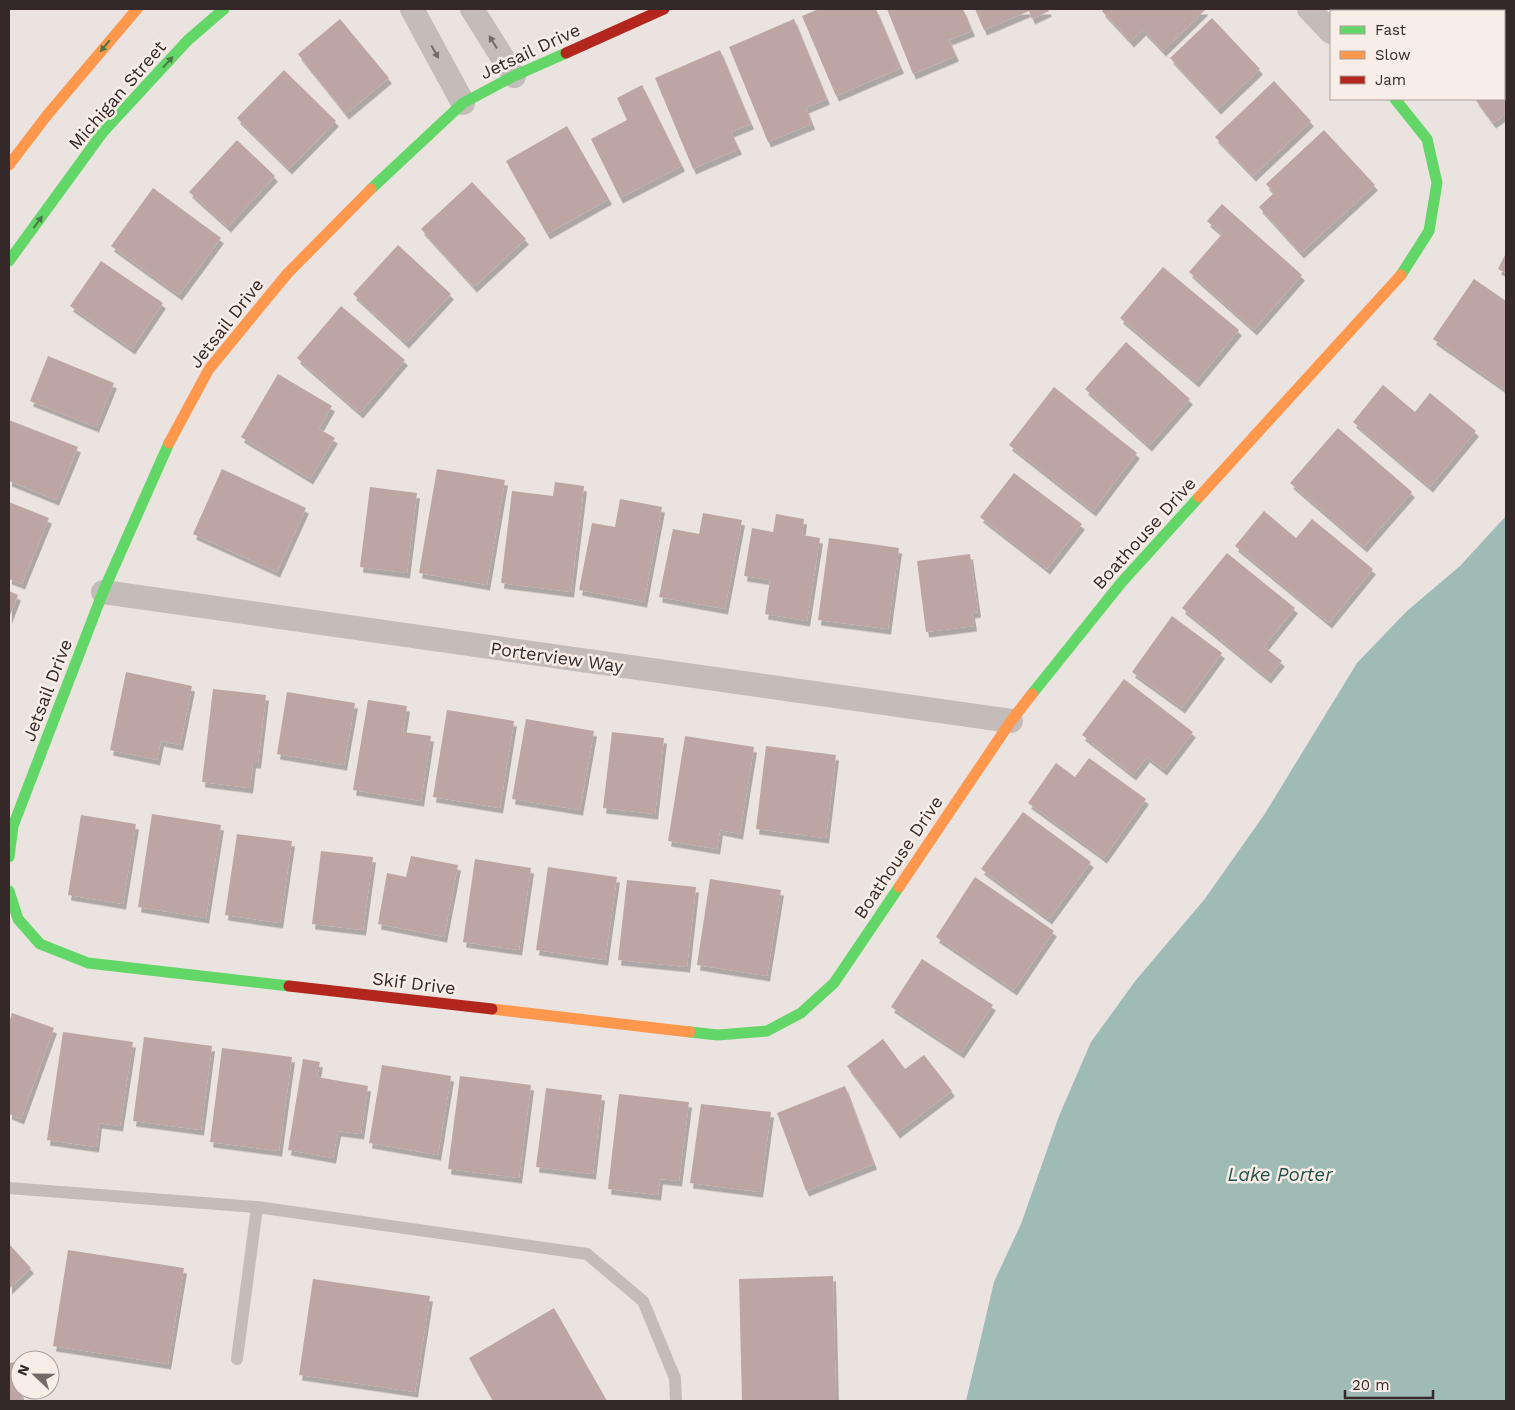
<svg xmlns="http://www.w3.org/2000/svg" width="1515" height="1410" font-family="'Work Sans',sans-serif">
<defs>
<filter id="shadow"><feDropShadow dx="3" dy="5.5" stdDeviation="0" flood-color="#0004"/></filter>
</defs>
<rect width="100%" height="100%" fill="#ebe3e0"/>
<path fill="#9ebbb5" d="M 1506,516 L 1506,1401 L 966,1401 L 994,1282 L 1021,1224 L 1059,1116 L 1091,1042 L 1136,980 L 1204,900 L 1264,815 L 1357,663 L 1407,611 L 1460,566 Z"/>
<g fill="#bda5a3" filter="url(#shadow)">
<path d="M 819,9 L 876,9 L 901,68 L 836,96 L 802,16 Z"/>
<path d="M 887,9 L 963,9 L 972,31 L 949,40 L 956,56 L 913,74 Z"/>
<path d="M 975,9 L 1048,9 L 1049,11 L 1032,19 L 1029,11 L 984,30 Z"/>
<path d="M 1104,9 L 1204,9 L 1205,10 L 1163,51 L 1143,30 L 1131,42 L 1102,11 Z"/>
<path d="M 1424,9 L 1493,9 L 1496,11 L 1421,11 Z"/>
<path d="M 1212,18 L 1260,69 L 1218,109 L 1170,58 Z"/>
<path d="M 340,19 L 389,78 L 346,114 L 298,54 Z"/>
<path d="M 794,19 L 827,99 L 806,108 L 812,124 L 768,142 L 729,47 Z"/>
<path d="M 720,50 L 751,124 L 731,132 L 739,149 L 693,169 L 655,78 Z"/>
<path d="M 1506,50 L 1506,114 L 1493,123 L 1475,99 L 1504,99 L 1504,52 Z"/>
<path d="M 284,70 L 336,121 L 289,169 L 237,118 Z"/>
<path d="M 1274,81 L 1311,121 L 1253,176 L 1215,137 Z"/>
<path d="M 642,85 L 682,166 L 620,198 L 591,139 L 627,120 L 617,98 Z"/>
<path d="M 567,126 L 609,199 L 547,234 L 506,161 Z"/>
<path d="M 1324,130 L 1375,185 L 1301,253 L 1259,207 L 1274,193 L 1266,184 Z"/>
<path d="M 237,140 L 275,176 L 228,227 L 189,192 Z"/>
<path d="M 472,182 L 526,239 L 474,287 L 421,229 Z"/>
<path d="M 153,188 L 221,238 L 179,295 L 111,246 Z"/>
<path d="M 1222,204 L 1302,275 L 1254,330 L 1189,272 L 1222,234 L 1207,221 Z"/>
<path d="M 398,245 L 451,294 L 406,343 L 353,294 Z"/>
<path d="M 1506,253 L 1506,273 L 1498,269 Z"/>
<path d="M 101,261 L 163,303 L 132,349 L 70,306 Z"/>
<path d="M 1163,267 L 1239,330 L 1196,382 L 1120,318 Z"/>
<path d="M 1474,279 L 1506,301 L 1506,390 L 1433,339 Z"/>
<path d="M 341,306 L 405,360 L 360,413 L 297,358 Z"/>
<path d="M 1126,342 L 1190,399 L 1149,446 L 1085,389 Z"/>
<path d="M 48,356 L 114,383 L 96,427 L 30,401 Z"/>
<path d="M 278,374 L 332,406 L 319,429 L 335,438 L 310,479 L 241,437 Z"/>
<path d="M 1383,385 L 1415,412 L 1430,393 L 1476,431 L 1430,487 L 1353,422 Z"/>
<path d="M 1054,387 L 1137,453 L 1093,511 L 1009,445 Z"/>
<path d="M 9,420 L 78,447 L 56,500 L 9,481 Z"/>
<path d="M 1338,428 L 1412,492 L 1364,547 L 1290,483 Z"/>
<path d="M 222,469 L 306,508 L 277,572 L 193,534 Z"/>
<path d="M 437,469 L 505,480 L 487,585 L 419,573 Z"/>
<path d="M 1014,473 L 1082,524 L 1047,569 L 980,517 Z"/>
<path d="M 555,482 L 584,486 L 571,592 L 501,583 L 512,491 L 553,496 Z"/>
<path d="M 370,487 L 417,493 L 407,573 L 360,567 Z"/>
<path d="M 620,499 L 662,507 L 644,602 L 579,590 L 592,523 L 615,527 Z"/>
<path d="M 9,502 L 49,518 L 22,584 L 9,579 Z"/>
<path d="M 1264,511 L 1296,538 L 1312,519 L 1373,569 L 1329,623 L 1235,546 Z"/>
<path d="M 703,513 L 742,520 L 725,609 L 659,597 L 673,529 L 699,534 Z"/>
<path d="M 776,514 L 804,519 L 802,535 L 820,538 L 807,621 L 765,614 L 770,580 L 744,576 L 752,528 L 773,532 Z"/>
<path d="M 829,538 L 899,548 L 888,629 L 818,620 Z"/>
<path d="M 1227,553 L 1295,608 L 1264,647 L 1282,661 L 1268,678 L 1182,608 Z"/>
<path d="M 970,554 L 978,612 L 972,613 L 974,626 L 926,632 L 917,561 Z"/>
<path d="M 9,591 L 18,595 L 9,618 Z"/>
<path d="M 1172,616 L 1222,653 L 1182,708 L 1132,672 Z"/>
<path d="M 126,672 L 192,686 L 180,745 L 161,741 L 157,760 L 110,750 Z"/>
<path d="M 1124,679 L 1193,732 L 1164,770 L 1147,757 L 1133,775 L 1082,735 Z"/>
<path d="M 213,689 L 266,695 L 258,763 L 253,763 L 250,788 L 202,782 Z"/>
<path d="M 287,692 L 355,703 L 344,765 L 277,754 Z"/>
<path d="M 368,700 L 407,706 L 403,732 L 431,736 L 421,801 L 353,790 Z"/>
<path d="M 447,710 L 514,721 L 500,808 L 433,797 Z"/>
<path d="M 526,719 L 594,731 L 580,810 L 512,799 Z"/>
<path d="M 612,732 L 664,738 L 655,814 L 603,808 Z"/>
<path d="M 685,736 L 754,747 L 740,834 L 720,830 L 717,849 L 668,841 Z"/>
<path d="M 766,746 L 836,755 L 826,838 L 756,829 Z"/>
<path d="M 1089,758 L 1146,799 L 1104,858 L 1028,803 L 1056,763 L 1075,777 Z"/>
<path d="M 1023,812 L 1091,862 L 1049,919 L 981,869 Z"/>
<path d="M 152,814 L 221,825 L 206,918 L 138,907 Z"/>
<path d="M 81,815 L 136,824 L 123,904 L 68,895 Z"/>
<path d="M 237,834 L 292,841 L 280,923 L 225,915 Z"/>
<path d="M 321,851 L 373,857 L 363,930 L 312,924 Z"/>
<path d="M 411,856 L 458,865 L 444,937 L 378,924 L 387,873 L 406,877 Z"/>
<path d="M 475,859 L 531,868 L 519,950 L 463,942 Z"/>
<path d="M 548,867 L 617,877 L 605,960 L 536,950 Z"/>
<path d="M 975,877 L 1054,931 L 1014,990 L 936,937 Z"/>
<path d="M 710,879 L 781,890 L 767,976 L 697,965 Z"/>
<path d="M 627,880 L 696,887 L 687,967 L 618,960 Z"/>
<path d="M 922,959 L 993,1005 L 961,1053 L 891,1007 Z"/>
<path d="M 12,1013 L 54,1028 L 21,1119 L 9,1114 L 9,1023 Z"/>
<path d="M 63,1032 L 133,1042 L 120,1126 L 99,1123 L 96,1147 L 47,1140 Z"/>
<path d="M 144,1037 L 212,1046 L 201,1130 L 133,1121 Z"/>
<path d="M 883,1039 L 905,1069 L 924,1055 L 952,1091 L 897,1133 L 847,1066 Z"/>
<path d="M 222,1048 L 292,1057 L 279,1151 L 210,1142 Z"/>
<path d="M 303,1059 L 320,1062 L 317,1077 L 368,1086 L 361,1134 L 338,1131 L 333,1158 L 288,1150 Z"/>
<path d="M 382,1065 L 451,1076 L 438,1155 L 369,1143 Z"/>
<path d="M 460,1076 L 531,1085 L 519,1178 L 448,1169 Z"/>
<path d="M 845,1086 L 874,1164 L 806,1191 L 777,1113 Z"/>
<path d="M 546,1088 L 602,1095 L 593,1174 L 536,1167 Z"/>
<path d="M 619,1094 L 689,1102 L 679,1181 L 660,1179 L 658,1195 L 608,1189 Z"/>
<path d="M 701,1104 L 771,1112 L 760,1192 L 690,1183 Z"/>
<path d="M 9,1244 L 31,1268 L 9,1289 Z"/>
<path d="M 68,1250 L 184,1268 L 168,1364 L 53,1346 Z"/>
<path d="M 833,1276 L 836,1401 L 742,1401 L 739,1279 Z"/>
<path d="M 313,1279 L 430,1296 L 415,1392 L 299,1375 Z"/>
<path d="M 554,1308 L 607,1401 L 493,1401 L 469,1358 Z"/>
<path d="M 15,1362 L 20,1390 L 23,1401 L 9,1401 L 9,1363 Z"/>
</g>
<g fill="none" stroke-linecap="round" stroke-linejoin="round">
<g stroke="#c4bcb9" stroke-width="12">
<path d="M 9,1188 L 257,1207 L 587,1254 L 643,1301 L 675,1378 L 676,1401"/>
<path d="M 237,1359 L 257,1207"/>
</g>
<g stroke="#c4bcb9" stroke-width="24">
<path d="M 412,9 L 463,103"/>
<path d="M 472,9 L 514,76"/>
<path d="M 1309,9 L 1331,32"/>
<path d="M 103,592 L 1011,721"/>
</g>
<g stroke="#63d668" stroke-width="11">
<path d="M 1395,99 L 1427,139 L 1437,183 L 1429,231 L 1401,275"/>
<path d="M 371,189 L 463,103 L 514,76 L 566,53"/>
<path d="M 9,261 L 103,132 L 188,40 L 224,9"/>
<path d="M 1032,694 L 1121,583 L 1199,497"/>
<path d="M 9,857 L 13,826 L 103,592 L 169,443"/>
<path d="M 9,891 L 18,919 L 40,944 L 88,963 L 289,986"/>
<path d="M 690,1032 L 718,1035 L 767,1031 L 801,1013 L 834,983 L 899,887"/>
</g>
<g stroke="#ff974d" stroke-width="11">
<path d="M 9,165 L 48,114 L 137,9"/>
<path d="M 169,443 L 209,369 L 287,274 L 371,189"/>
<path d="M 1199,497 L 1401,275"/>
<path d="M 899,887 L 1011,721 L 1032,694"/>
<path d="M 492,1009 L 690,1032"/>
</g>
<g stroke="#b3261e" stroke-width="11">
<path d="M 566,53 L 664,9"/>
<path d="M 289,986 L 492,1009"/>
</g>
</g>
<defs><path id="oneway-solid" d="M-6-.8H1V-3.2L6.5 0L1 3.2V.8H-6Z" transform="scale(1.25)"/></defs>
<g fill="#756b69">
<use href="#oneway-solid" transform="translate(493 42) rotate(-122)"/>
<use href="#oneway-solid" transform="translate(435 52) rotate(61)"/>
</g>
<g fill="#497745">
<use href="#oneway-solid" transform="translate(105 46) rotate(130)"/>
<use href="#oneway-solid" transform="translate(168 62) rotate(-48)"/>
<use href="#oneway-solid" transform="translate(38 222) rotate(-54)"/>
</g>
<g text-anchor="middle" dominant-baseline="central" stroke-width="5" stroke-linejoin="round" paint-order="stroke">
<g font-size="18" fill="#342928" stroke="#f8ede7">
<text transform="translate(530 51) rotate(-25)">Jetsail Drive</text>
<text transform="translate(117 95) rotate(-49)">Michigan Street</text>
<text transform="translate(226 323) rotate(-52)">Jetsail Drive</text>
<text transform="translate(1144 533) rotate(-48)">Boathouse Drive</text>
<text transform="translate(557 657) rotate(8)">Porterview Way</text>
<text transform="translate(47 690) rotate(-69)">Jetsail Drive</text>
<text transform="translate(898 857) rotate(-56)">Boathouse Drive</text>
<text transform="translate(414 983) rotate(7)">Skif Drive</text>
</g>
<g font-size="19" font-style="italic" fill="#21524b" stroke="#f8ede7">
<text x="1280" y="1174">Lake Porter</text>
</g>
</g>
<rect width="1515" height="1410" fill="none" stroke="#342928" stroke-width="20"/>
<rect x="1330" y="10" width="175" height="90" fill="#f8ede7" stroke="#aa9f9b"/>
<rect x="1340" y="26" width="25" height="8" fill="#63d668" stroke="#aa9f9b"/>
<text x="1375" y="35" font-size="15" fill="#342928">Fast</text>
<rect x="1340" y="51" width="25" height="8" fill="#ff974d" stroke="#aa9f9b"/>
<text x="1375" y="60" font-size="15" fill="#342928">Slow</text>
<rect x="1340" y="76" width="25" height="8" fill="#b3261e" stroke="#aa9f9b"/>
<text x="1375" y="85" font-size="15" fill="#342928">Jam</text>
<g transform="translate(35 1375) rotate(292)"><circle r="24" fill="#f8ede7" stroke="#aa9f9b"/>
<path d="M0-4L9 19L0 12L-9 19Z" fill="#746a68"/>
<text y="-8" font-size="14" font-weight="bold" text-anchor="middle" fill="#342928">N</text>
</g>
<path d="M1345 1390v8h88v-8" fill="none" stroke="#342928" stroke-width="2.5"/>
<text x="1352" y="1390" font-size="15" fill="#342928" stroke="#f8ede7" stroke-width="4" paint-order="stroke">20 m</text>
</svg>
